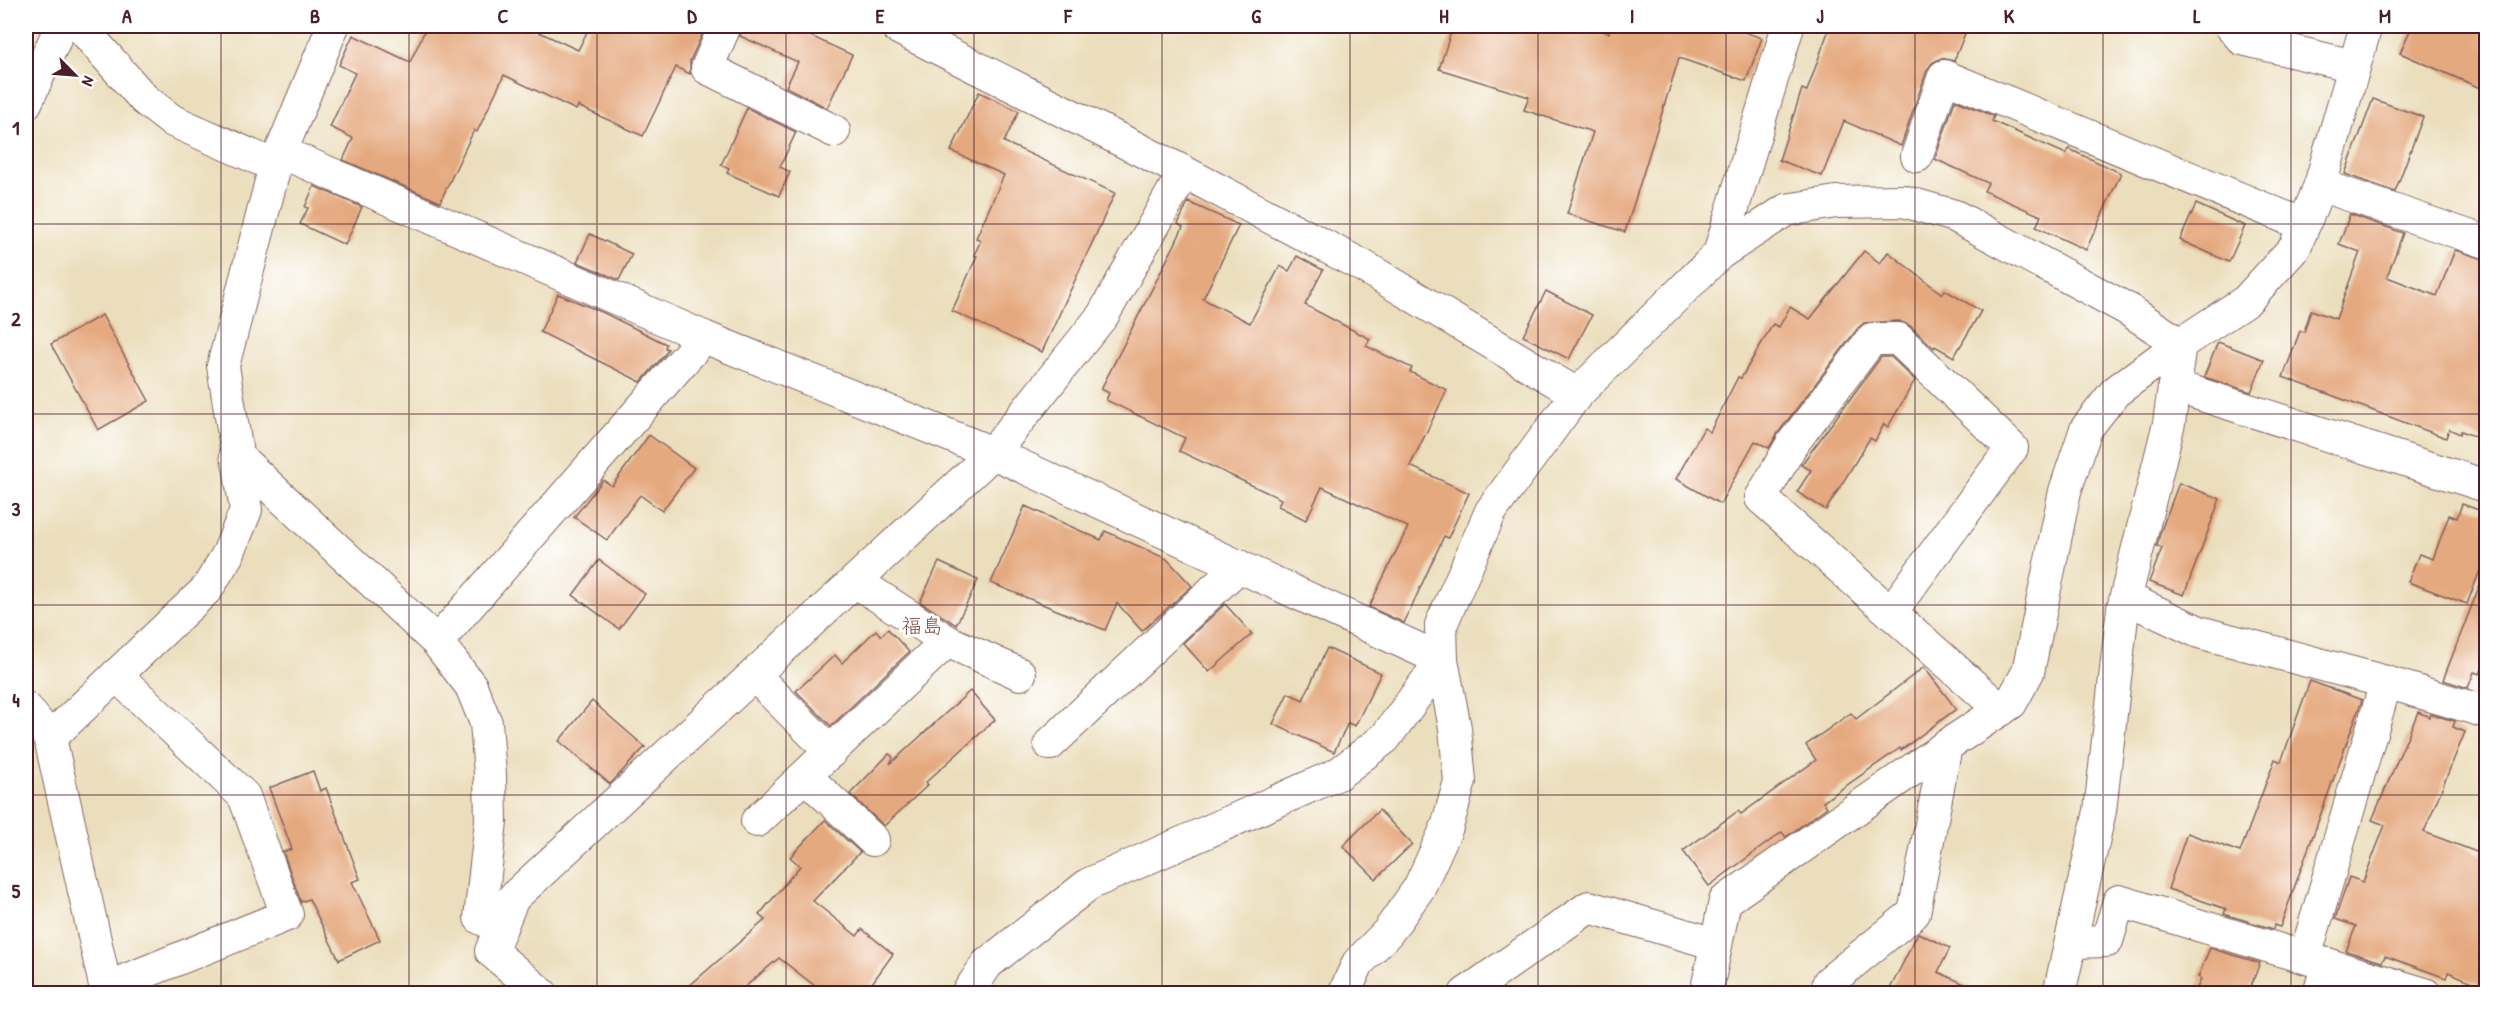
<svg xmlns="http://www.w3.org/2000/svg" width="2512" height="1019" font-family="'Patrick Hand','Klee One',sans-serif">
<rect width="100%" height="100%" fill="#fff"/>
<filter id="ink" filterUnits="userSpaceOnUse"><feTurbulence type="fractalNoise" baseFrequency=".0167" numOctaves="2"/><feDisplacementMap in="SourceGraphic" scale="12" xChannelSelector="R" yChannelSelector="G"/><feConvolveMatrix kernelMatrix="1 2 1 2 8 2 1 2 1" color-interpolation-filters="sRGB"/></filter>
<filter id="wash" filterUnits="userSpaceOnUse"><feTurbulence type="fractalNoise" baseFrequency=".008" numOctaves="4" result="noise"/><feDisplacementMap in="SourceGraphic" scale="24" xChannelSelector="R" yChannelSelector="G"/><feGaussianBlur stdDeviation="1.35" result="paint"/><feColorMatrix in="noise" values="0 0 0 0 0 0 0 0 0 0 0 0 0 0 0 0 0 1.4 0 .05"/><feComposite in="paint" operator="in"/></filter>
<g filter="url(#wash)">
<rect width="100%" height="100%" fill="#ebdebc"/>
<g id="blocks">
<g fill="#e5a97f">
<path d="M 427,26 L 526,26 L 578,50 L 590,26 L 706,26 L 690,61 L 690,74 L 676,67 L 643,136 L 578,106 L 576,110 L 504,75 L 477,132 L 474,130 L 440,202 L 343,160 L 353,138 L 330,127 L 355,73 L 339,65 L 353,35 L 410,62 Z"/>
<path d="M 743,26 L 789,26 L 852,55 L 827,108 L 786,87 L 798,62 L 740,36 Z"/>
<path d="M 1453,26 L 1587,26 L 1609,33 L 1611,26 L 1726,26 L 1762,38 L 1746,81 L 1679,58 L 1625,232 L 1567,214 L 1593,132 L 1524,110 L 1529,97 L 1439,69 Z"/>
<path d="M 1830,26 L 1968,26 L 1954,61 L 1941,58 L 1932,63 L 1927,70 L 1901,146 L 1844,121 L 1822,176 L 1779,160 L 1802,89 L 1807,91 Z"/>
<path d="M 2412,26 L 2487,26 L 2487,91 L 2400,53 Z"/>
<path d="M 979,92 L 1019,111 L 1004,142 L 1115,193 L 1042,352 L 952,311 L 977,256 L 974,255 L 981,240 L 976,238 L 1004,175 L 951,151 Z"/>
<path d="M 2373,99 L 2423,117 L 2395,192 L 2345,174 Z"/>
<path d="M 1955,100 L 1994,116 L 1992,121 L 2066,154 L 2069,149 L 2121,173 L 2086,250 L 2036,227 L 2041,216 L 1984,191 L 1988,183 L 1935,159 Z"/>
<path d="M 747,108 L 796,132 L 780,167 L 790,172 L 779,196 L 727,173 L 729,168 L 721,165 Z"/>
<path d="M 314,186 L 362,207 L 345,245 L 300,224 L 308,208 L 305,207 Z"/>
<path d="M 1188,202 L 1239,225 L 1203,299 L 1250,323 L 1280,266 L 1289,271 L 1297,256 L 1323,270 L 1305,305 L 1370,339 L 1366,346 L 1412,368 L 1410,372 L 1447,390 L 1410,466 L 1469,493 L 1448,538 L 1444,536 L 1404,623 L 1369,607 L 1408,527 L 1322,487 L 1306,520 L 1278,506 L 1281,499 L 1179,451 L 1185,438 L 1106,400 L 1109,393 L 1101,389 L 1175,244 L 1183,227 L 1178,224 Z"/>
<path d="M 2196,204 L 2245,226 L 2229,262 L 2180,240 Z"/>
<path d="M 2350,214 L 2403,233 L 2387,277 L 2437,296 L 2455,250 L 2487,260 L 2487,441 L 2461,431 L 2460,434 L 2449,429 L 2446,438 L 2283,377 L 2300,331 L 2304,332 L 2311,310 L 2336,319 L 2360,252 L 2339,244 Z"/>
<path d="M 590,234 L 632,254 L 619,280 L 577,262 Z"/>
<path d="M 1864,251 L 1880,263 L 1888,252 L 1942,294 L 1945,290 L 1981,311 L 1954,357 L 1935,346 L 1934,348 L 1910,326 L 1899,321 L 1864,323 L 1858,328 L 1778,433 L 1769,448 L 1755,441 L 1720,504 L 1676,479 L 1704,428 L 1710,432 L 1738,377 L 1741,378 L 1773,324 L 1779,327 L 1790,307 L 1810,319 Z"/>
<path d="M 1546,291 L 1592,315 L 1569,359 L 1523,336 Z"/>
<path d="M 558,294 L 604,313 L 666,344 L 665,348 L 668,349 L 665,354 L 641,382 L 540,332 Z"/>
<path d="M 102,315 L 149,401 L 98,430 L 51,344 Z"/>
<path d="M 2218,342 L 2264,360 L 2251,392 L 2204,377 Z"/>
<path d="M 1881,357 L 1891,357 L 1915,380 L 1888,427 L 1884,424 L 1875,441 L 1870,438 L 1826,510 L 1797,492 L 1811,470 L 1801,465 Z"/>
<path d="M 649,435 L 694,468 L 662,511 L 640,495 L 607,540 L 574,517 L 603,480 L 612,486 Z"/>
<path d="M 2179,483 L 2220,499 L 2184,595 L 2149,582 L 2162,548 L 2157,546 L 2160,533 Z"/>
<path d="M 2462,504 L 2487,513 L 2487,552 L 2467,604 L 2408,582 L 2419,554 L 2433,559 L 2449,515 L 2457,518 Z"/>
<path d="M 1025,506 L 1101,540 L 1105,531 L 1167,559 L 1192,586 L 1142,631 L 1117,603 L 1105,630 L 991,583 Z"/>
<path d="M 599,560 L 645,594 L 619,629 L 573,595 Z"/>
<path d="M 939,562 L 978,580 L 956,625 L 920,602 Z"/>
<path d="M 2484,574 L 2487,574 L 2487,656 L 2480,674 L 2474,672 L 2468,688 L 2443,680 Z"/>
<path d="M 1225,604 L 1252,634 L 1209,672 L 1183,643 Z"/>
<path d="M 888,629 L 909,652 L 831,726 L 796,691 L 835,655 L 842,663 L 876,630 L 881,636 Z"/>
<path d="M 1327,648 L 1381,673 L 1355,726 L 1348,723 L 1334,752 L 1273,724 L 1288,693 L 1303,700 Z"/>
<path d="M 1924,667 L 1956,709 L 1901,750 L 1900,748 L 1823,802 L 1827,807 L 1786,837 L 1782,832 L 1709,886 L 1683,851 L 1738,811 L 1741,814 L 1816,760 L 1806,745 L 1851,713 L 1856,719 Z"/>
<path d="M 2310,681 L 2362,700 L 2280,927 L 2274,925 L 2273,929 L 2224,914 L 2226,909 L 2168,889 L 2187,833 L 2240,852 L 2275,759 L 2281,762 Z"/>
<path d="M 970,691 L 995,720 L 926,782 L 928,785 L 884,826 L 850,794 L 889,754 L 893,757 L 890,764 Z"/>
<path d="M 592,701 L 645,747 L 610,784 L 559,741 Z"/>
<path d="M 2418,712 L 2429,717 L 2430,714 L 2455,721 L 2453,727 L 2465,732 L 2424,832 L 2487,856 L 2487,988 L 2448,972 L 2446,978 L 2385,956 L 2382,962 L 2346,951 L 2356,926 L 2335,919 L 2349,877 L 2363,882 L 2385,825 L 2372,820 Z"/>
<path d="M 313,771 L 320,791 L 326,788 L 360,879 L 352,882 L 380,940 L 339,960 L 309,899 L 301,902 L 283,852 L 292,849 L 269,788 Z"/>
<path d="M 1379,810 L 1412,844 L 1376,879 L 1343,846 Z"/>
<path d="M 825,820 L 860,852 L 813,901 L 857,936 L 862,929 L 893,954 L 865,993 L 824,993 L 779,958 L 738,993 L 681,993 L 765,920 L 759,915 L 800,866 L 790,857 Z"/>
<path d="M 1918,933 L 1950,948 L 1938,972 L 1984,993 L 1888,993 Z"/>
<path d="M 2210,948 L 2260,963 L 2248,993 L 2195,993 L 2201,979 L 2198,977 Z"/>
</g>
</g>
</g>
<g filter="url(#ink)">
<use href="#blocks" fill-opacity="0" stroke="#82625e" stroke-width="1.5"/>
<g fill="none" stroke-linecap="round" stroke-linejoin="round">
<defs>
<g id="minor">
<path d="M 80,26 L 144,99 L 171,120 L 275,166"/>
<path d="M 725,26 L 707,68 L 834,131"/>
<path d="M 899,26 L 898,28 L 1184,172 L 1363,266 L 1577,394"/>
<path d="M 2231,26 L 2242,39 L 2354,66"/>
<path d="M 26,103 L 61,26"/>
<path d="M 281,152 L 704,337 L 993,453 L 1442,660"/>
<path d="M 1917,156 L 1944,76 L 2304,225"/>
<path d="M 2320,185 L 2486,242"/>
<path d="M 1719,254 L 1788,26"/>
<path d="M 2174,386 L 2486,486"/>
<path d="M 236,455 L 437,642 L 471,686 L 486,723 L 490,774 L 491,821 L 480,918 L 501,928"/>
<path d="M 855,581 L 947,641 L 1020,674"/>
<path d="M 2126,598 L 2199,632 L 2386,682 L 2486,712"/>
<path d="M 1891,612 L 2012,448 L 1898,339 L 1872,339 L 1792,444 L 1761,498 L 2001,710"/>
<path d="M 437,642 L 704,337"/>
<path d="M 754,675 L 831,752"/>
<path d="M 26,708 L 50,738"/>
<path d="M 1050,744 L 1239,566"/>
<path d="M 805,776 L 873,840"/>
<path d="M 757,821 L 947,641"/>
<path d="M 2071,942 L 2107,941 L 2119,901 L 2425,994"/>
<path d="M 2305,957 L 2386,682"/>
<path d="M 106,988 L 287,915 L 244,796 L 116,675"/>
<path d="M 107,994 L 50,738 L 207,589 L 228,554 L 246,510 L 223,366 L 275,166 L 333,26"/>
<path d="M 542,994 L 491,951 L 513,898 L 993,453 L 1103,315 L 1184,172"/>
<path d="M 967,994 L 987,964 L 1089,884 L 1338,774 L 1385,738 L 1442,660"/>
<path d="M 1344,994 L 1358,963 L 1388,932 L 1419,888 L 1447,827 L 1460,781 L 1455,728 L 1442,660 L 1441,625 L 1491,511 L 1577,394 L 1719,254 L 1786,210 L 1836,202 L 1903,201 L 1955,216 L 2127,309 L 2180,344"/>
<path d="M 1465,994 L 1589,907 L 1716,944"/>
<path d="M 1706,994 L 1725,901 L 1946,746 L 2011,703 L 2028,672 L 2065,491 L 2086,429 L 2115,392 L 2180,344 L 2246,301 L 2295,247 L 2320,185 L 2366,26"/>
<path d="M 1826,994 L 1829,982 L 1914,913 L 1946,746"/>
<path d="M 2059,994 L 2100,811 L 2123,608 L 2169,423 L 2180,344"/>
<path d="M 2319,994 L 2328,964"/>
</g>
</defs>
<use href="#minor" stroke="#82625e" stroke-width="34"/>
<use href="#minor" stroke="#fff" stroke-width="32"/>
</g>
</g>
<path fill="none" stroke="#4a1f2b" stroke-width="1.5" stroke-opacity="0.55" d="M 221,26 L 221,994M 409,26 L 409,994M 597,26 L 597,994M 786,26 L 786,994M 974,26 L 974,994M 1162,26 L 1162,994M 1350,26 L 1350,994M 1538,26 L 1538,994M 1726,26 L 1726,994M 1915,26 L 1915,994M 2103,26 L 2103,994M 2291,26 L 2291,994M 26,224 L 2486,224M 26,414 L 2486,414M 26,605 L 2486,605M 26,795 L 2486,795"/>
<g text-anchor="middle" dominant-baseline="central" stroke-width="6" stroke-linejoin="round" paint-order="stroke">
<g font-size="21" fill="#804f48" stroke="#fff">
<text x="922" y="625">福島</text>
</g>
</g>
<rect width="2512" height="1019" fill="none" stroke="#fff" stroke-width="66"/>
<g transform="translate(75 75) rotate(115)" stroke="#ffffff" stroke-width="4.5" paint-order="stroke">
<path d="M0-4.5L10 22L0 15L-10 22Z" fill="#4a1f2b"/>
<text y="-9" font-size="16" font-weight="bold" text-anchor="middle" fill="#4a1f2b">N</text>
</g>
<rect x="33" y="33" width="2446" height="953" fill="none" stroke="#4a1f2b" stroke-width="2"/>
<g font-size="20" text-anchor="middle" font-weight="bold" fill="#4a1f2b">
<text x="127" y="23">A</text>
<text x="315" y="23">B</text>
<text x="503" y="23">C</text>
<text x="692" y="23">D</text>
<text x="880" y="23">E</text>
<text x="1068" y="23">F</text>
<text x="1256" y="23">G</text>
<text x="1444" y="23">H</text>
<text x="1632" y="23">I</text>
<text x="1820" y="23">J</text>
<text x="2009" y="23">K</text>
<text x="2197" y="23">L</text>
<text x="2385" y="23">M</text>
<text x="16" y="135">1</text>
<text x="16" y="326">2</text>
<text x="16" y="516">3</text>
<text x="16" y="707">4</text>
<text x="16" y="898">5</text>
</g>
</svg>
